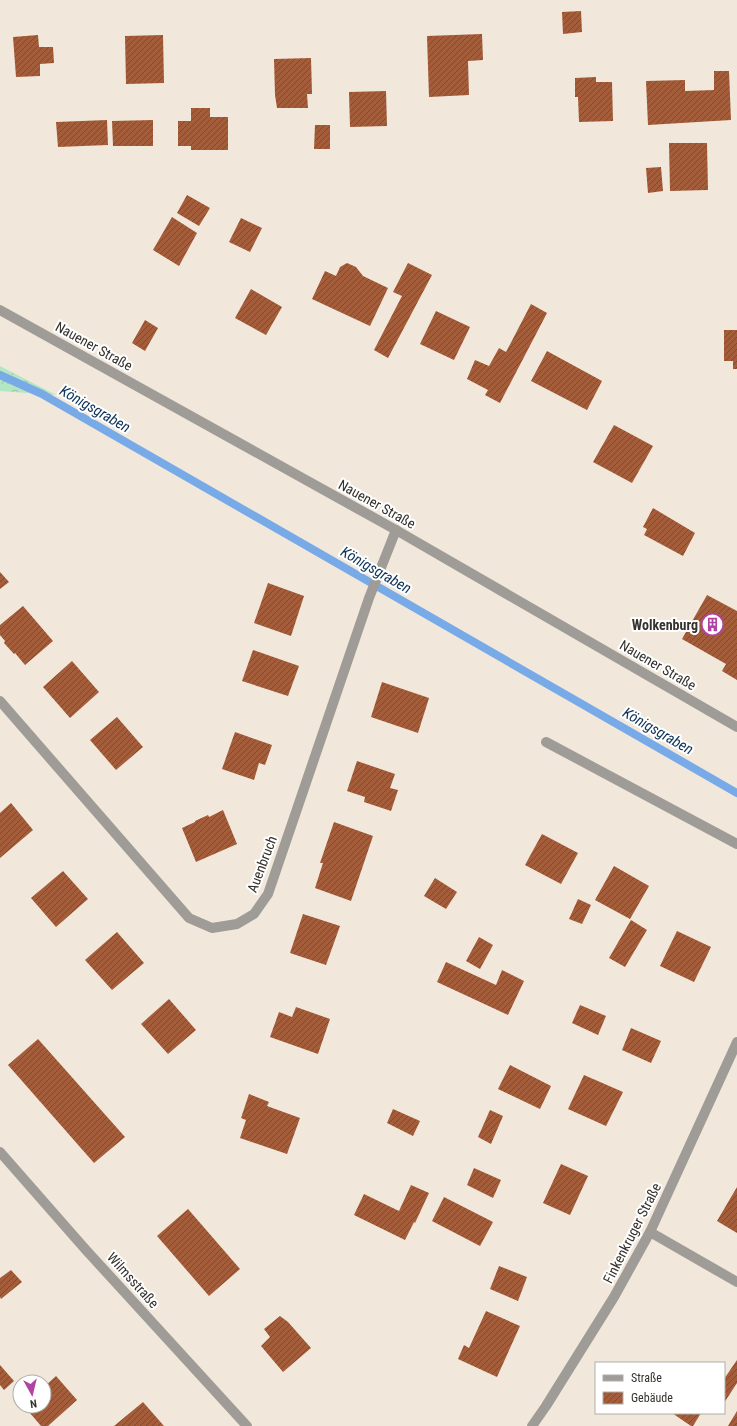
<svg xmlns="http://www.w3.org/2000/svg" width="737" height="1426" font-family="'Roboto Condensed',sans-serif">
<defs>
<pattern id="forest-crowns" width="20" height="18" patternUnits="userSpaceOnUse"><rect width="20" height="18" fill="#b3e6c2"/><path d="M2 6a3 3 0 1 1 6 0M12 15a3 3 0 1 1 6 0" fill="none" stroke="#9bc6a7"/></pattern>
<pattern id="building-hatch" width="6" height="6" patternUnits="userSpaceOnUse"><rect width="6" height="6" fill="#a35d3b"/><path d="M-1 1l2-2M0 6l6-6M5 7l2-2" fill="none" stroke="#7e4a30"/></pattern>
</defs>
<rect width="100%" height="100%" fill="#f1e8db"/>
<path fill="url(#forest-crowns)" d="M 0,366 L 56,395 L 0,391 Z"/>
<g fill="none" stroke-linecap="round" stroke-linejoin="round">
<path stroke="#77aae6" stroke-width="8" d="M 0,375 L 42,394 L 737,793"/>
</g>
<g fill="url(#building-hatch)">
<path d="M 581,11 L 582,32 L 563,34 L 562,12 Z"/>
<path d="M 482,34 L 483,60 L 468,61 L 469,95 L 429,97 L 427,36 Z"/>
<path d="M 38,35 L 39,47 L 53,47 L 54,63 L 40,64 L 40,76 L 16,77 L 13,37 Z"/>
<path d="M 163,35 L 164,83 L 126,84 L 125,36 Z"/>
<path d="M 311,58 L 312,94 L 307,94 L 308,108 L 277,108 L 275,95 L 274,59 Z"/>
<path d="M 714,71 L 729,71 L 731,120 L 648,125 L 646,81 L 685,80 L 685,91 L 714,90 Z"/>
<path d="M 596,77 L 596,82 L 612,82 L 613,121 L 579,122 L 578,97 L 575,97 L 575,78 Z"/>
<path d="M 386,91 L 387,126 L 350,127 L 349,92 Z"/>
<path d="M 191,108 L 210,108 L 210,117 L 228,117 L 228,150 L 191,150 L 191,146 L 178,146 L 178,121 L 191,121 Z"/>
<path d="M 107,120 L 108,145 L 58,147 L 56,122 Z"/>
<path d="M 153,120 L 153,146 L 113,146 L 112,121 Z"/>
<path d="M 315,125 L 330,125 L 330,149 L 314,149 Z"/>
<path d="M 669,143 L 707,143 L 708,190 L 670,191 Z"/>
<path d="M 661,167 L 663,191 L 648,193 L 646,168 Z"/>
<path d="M 187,195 L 210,208 L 199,226 L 177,213 Z"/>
<path d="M 172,217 L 197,233 L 179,266 L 153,250 Z"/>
<path d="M 241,218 L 262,228 L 250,252 L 229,242 Z"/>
<path d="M 347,263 L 356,267 L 363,276 L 388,288 L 370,326 L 312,299 L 325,271 L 336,276 L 340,267 Z"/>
<path d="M 408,263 L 432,275 L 388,358 L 374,350 L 402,296 L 393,292 Z"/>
<path d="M 251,289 L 282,307 L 266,335 L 235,318 Z"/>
<path d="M 531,304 L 547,313 L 500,403 L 485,395 L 488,390 L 467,379 L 475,360 L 489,366 L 499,348 L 506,352 Z"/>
<path d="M 436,311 L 470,327 L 454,360 L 420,344 Z"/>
<path d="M 145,320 L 158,328 L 145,351 L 132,343 Z"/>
<path d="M 724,330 L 737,330 L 737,369 L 733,369 L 733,361 L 724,361 Z"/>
<path d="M 547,351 L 602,381 L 587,410 L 531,381 Z"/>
<path d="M 614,425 L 653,446 L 632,483 L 593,462 Z"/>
<path d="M 653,508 L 695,533 L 683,556 L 644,535 L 647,529 L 643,527 Z"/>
<path d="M 0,572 L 9,582 L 0,589 Z"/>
<path d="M 268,583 L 304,596 L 291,636 L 254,623 Z"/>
<path d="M 707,595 L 737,611 L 737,680 L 722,671 L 726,664 L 682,639 Z"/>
<path d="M 23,606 L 53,641 L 25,665 L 15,653 L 14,654 L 4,643 L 5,641 L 0,635 L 0,625 Z"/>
<path d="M 253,650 L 299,666 L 288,696 L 242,681 Z"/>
<path d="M 72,661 L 99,692 L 70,718 L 43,687 Z"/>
<path d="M 382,682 L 429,698 L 418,733 L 371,717 Z"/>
<path d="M 117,717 L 143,747 L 116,770 L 90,740 Z"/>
<path d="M 235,732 L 272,745 L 265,765 L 259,763 L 254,780 L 222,769 Z"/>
<path d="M 357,761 L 395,774 L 390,788 L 398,790 L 391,811 L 364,802 L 365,797 L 347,791 Z"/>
<path d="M 11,803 L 33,830 L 0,858 L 0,813 Z"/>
<path d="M 223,810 L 237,844 L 196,862 L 182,828 L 195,822 L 195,821 L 208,815 L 209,817 Z"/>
<path d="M 334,822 L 373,836 L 351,901 L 315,888 L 323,863 L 320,863 Z"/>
<path d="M 542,834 L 578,853 L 561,884 L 525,865 Z"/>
<path d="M 614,866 L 649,886 L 630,919 L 595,900 Z"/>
<path d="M 63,871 L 88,899 L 56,927 L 31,898 Z"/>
<path d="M 435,878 L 457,892 L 446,909 L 424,896 Z"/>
<path d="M 578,899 L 591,905 L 582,924 L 569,919 Z"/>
<path d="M 303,914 L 340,926 L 326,965 L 290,953 Z"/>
<path d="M 631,920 L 647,930 L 625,967 L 609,958 Z"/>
<path d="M 677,931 L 711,947 L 694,982 L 660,966 Z"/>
<path d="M 117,932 L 144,963 L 112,990 L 85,960 Z"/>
<path d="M 479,937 L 493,945 L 480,969 L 466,961 Z"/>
<path d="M 446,962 L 496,985 L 502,970 L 524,981 L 508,1015 L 437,982 Z"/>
<path d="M 169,999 L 196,1030 L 168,1054 L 141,1024 Z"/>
<path d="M 580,1005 L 606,1016 L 598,1035 L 572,1023 Z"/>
<path d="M 296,1007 L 330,1019 L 318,1054 L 270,1037 L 279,1012 L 292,1017 Z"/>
<path d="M 631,1028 L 661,1041 L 651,1063 L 622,1050 Z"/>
<path d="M 38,1039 L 125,1137 L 94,1163 L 8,1065 Z"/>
<path d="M 510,1065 L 551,1086 L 540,1109 L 498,1089 Z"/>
<path d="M 584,1075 L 623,1092 L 606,1126 L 568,1109 Z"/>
<path d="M 249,1094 L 269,1102 L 267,1106 L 300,1118 L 287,1154 L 240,1138 L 246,1120 L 241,1118 Z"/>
<path d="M 393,1109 L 420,1121 L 413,1136 L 387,1123 Z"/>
<path d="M 490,1110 L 503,1116 L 491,1144 L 478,1137 Z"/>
<path d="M 561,1164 L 588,1176 L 570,1215 L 543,1203 Z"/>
<path d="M 474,1168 L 501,1180 L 493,1198 L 467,1185 Z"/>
<path d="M 411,1185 L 429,1193 L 415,1223 L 414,1222 L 405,1240 L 354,1215 L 364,1194 L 399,1211 Z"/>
<path d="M 737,1187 L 737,1233 L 717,1221 Z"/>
<path d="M 444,1197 L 493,1222 L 480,1246 L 432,1221 Z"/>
<path d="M 188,1209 L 240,1269 L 209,1296 L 157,1236 Z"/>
<path d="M 499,1266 L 527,1277 L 518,1301 L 490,1289 Z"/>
<path d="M 11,1270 L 22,1282 L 1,1299 L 0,1297 L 0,1278 Z"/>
<path d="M 486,1311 L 520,1326 L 497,1377 L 458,1359 L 464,1345 L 469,1348 Z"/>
<path d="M 280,1316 L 288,1322 L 311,1348 L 283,1372 L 261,1346 L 270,1337 L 264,1329 Z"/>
<path d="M 737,1360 L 737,1383 L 724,1403 L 724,1379 Z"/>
<path d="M 0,1365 L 14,1381 L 4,1390 L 0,1385 Z"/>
<path d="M 56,1376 L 77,1400 L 48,1426 L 41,1426 L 24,1406 L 44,1406 L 44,1387 Z"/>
<path d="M 143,1402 L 164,1426 L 114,1426 Z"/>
<path d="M 737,1411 L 737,1426 L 728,1426 Z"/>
<path d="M 672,1413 L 701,1413 L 693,1426 L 691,1426 Z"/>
</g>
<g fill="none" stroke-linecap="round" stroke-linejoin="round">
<g stroke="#9f9c97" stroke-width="10">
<path d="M 0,310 L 396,530 L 737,727"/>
<path d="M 0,701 L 189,918 L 212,928 L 237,924 L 254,914 L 268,894 L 369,598 L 396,530"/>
<path d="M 546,742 L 737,844"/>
<path d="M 0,1152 L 86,1250 L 247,1426"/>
<path d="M 650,1232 L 737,1282"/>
<path d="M 532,1426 L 546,1406 L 614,1297 L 650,1232 L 737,1042"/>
</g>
</g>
<defs>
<symbol id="building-ring" viewBox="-11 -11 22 22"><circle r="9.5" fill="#fff" stroke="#b144a3" stroke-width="1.5"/><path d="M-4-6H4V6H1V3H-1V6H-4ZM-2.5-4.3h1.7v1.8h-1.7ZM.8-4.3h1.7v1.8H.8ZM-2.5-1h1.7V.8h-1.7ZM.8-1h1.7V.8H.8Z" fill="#b144a3"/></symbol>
</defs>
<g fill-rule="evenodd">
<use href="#building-ring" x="700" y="612" width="25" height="25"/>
</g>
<g text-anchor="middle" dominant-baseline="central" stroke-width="4" stroke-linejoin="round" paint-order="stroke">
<g font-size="14" fill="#35322d" stroke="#fff">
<text transform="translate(94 346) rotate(29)">Nauener Straße</text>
<text transform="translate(377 504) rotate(29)">Nauener Straße</text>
<text transform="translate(658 665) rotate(30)">Nauener Straße</text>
<text transform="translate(262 864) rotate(-69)">Auenbruch</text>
<text transform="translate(632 1233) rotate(-63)">Finkenkruger Straße</text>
<text transform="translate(133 1280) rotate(48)">Wilmsstraße</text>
</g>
<g font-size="14" font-weight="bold" fill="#35322d" stroke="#fff" text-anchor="end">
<text x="698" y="625">Wolkenburg</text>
</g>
<g font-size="15" font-style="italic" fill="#0e3359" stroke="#fff">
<text transform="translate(95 409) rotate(30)">Königsgraben</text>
<text transform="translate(376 570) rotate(30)">Königsgraben</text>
<text transform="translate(658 731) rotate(30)">Königsgraben</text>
</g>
</g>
<rect x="595" y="1362" width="130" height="52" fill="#ffffff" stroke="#aeadab"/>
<rect x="603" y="1375" width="20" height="6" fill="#9f9c97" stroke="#aeadab"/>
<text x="631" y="1382" font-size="12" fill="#35322d">Straße</text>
<rect x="603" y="1392" width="20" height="12" fill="url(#building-hatch)" stroke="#aeadab"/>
<text x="631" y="1402" font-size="12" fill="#35322d">Gebäude</text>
<g transform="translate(32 1394) rotate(172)"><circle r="19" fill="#ffffff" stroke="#aeadab"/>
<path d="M0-3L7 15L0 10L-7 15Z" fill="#b144a3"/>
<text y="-6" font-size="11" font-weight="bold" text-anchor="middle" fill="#35322d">N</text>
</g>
</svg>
